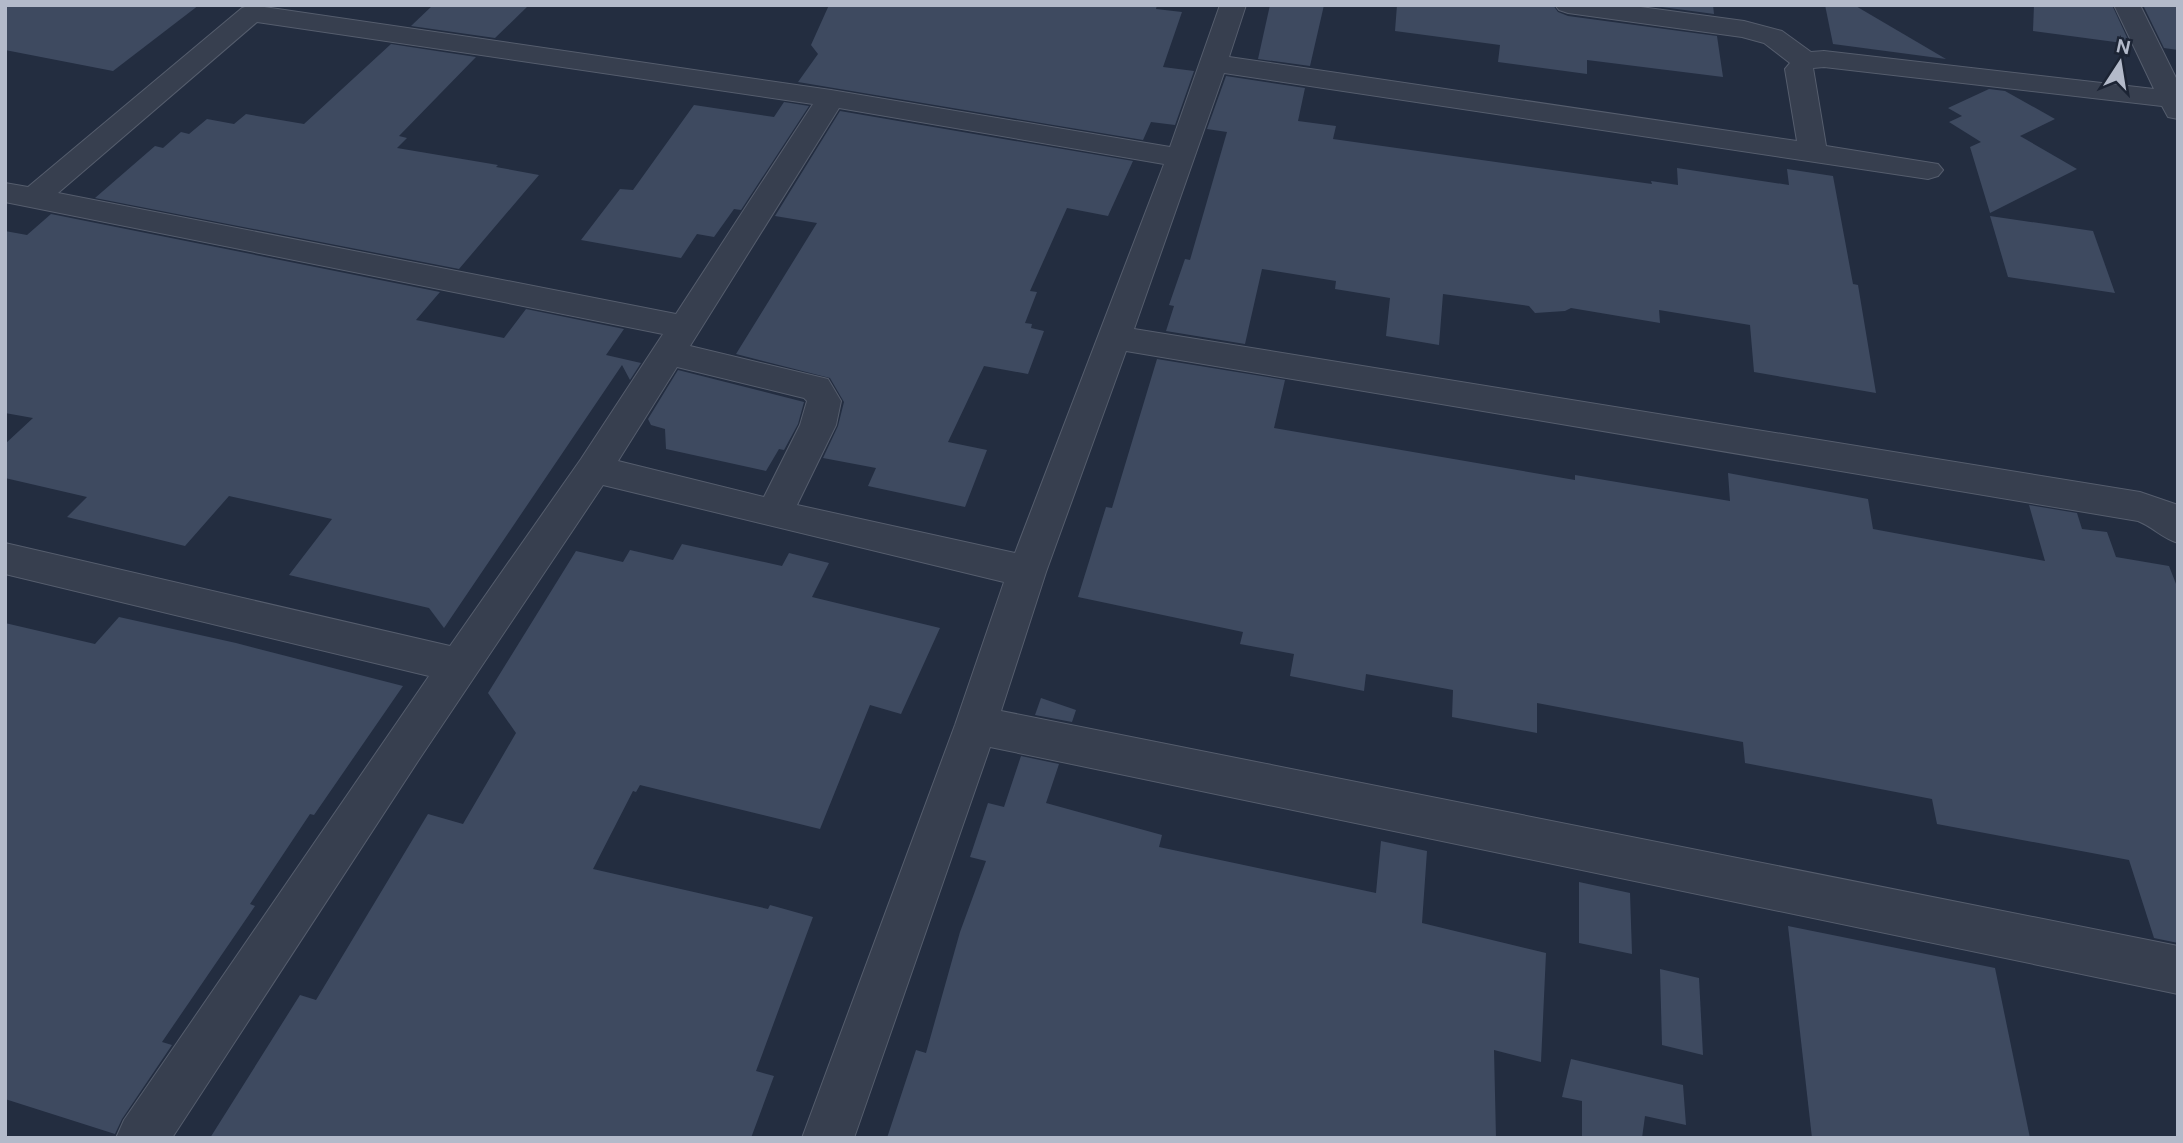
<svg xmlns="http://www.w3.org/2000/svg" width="2183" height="1143" font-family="'DM Sans',sans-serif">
<rect width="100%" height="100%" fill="#232d40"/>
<g fill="#3e4a60">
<path d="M 5,5 L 199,5 L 113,71 L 5,50 Z"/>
<path d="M 433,5 L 529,5 L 495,38 L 411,26 Z"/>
<path d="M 829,5 L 1157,5 L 1156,9 L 1182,12 L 1163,67 L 1194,71 L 1175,125 L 1151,122 L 1143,140 L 798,82 L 818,54 L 811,45 Z"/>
<path d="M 1270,5 L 1324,5 L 1310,66 L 1258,59 Z"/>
<path d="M 1397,5 L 1553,5 L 1558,12 L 1568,16 L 1717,36 L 1723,77 L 1587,60 L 1587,74 L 1498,62 L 1500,45 L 1395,31 Z"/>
<path d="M 1647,5 L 1713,5 L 1714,14 Z"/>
<path d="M 1825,5 L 1854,5 L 1946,59 L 1833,44 Z"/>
<path d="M 2034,5 L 2112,5 L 2130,44 L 2033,31 Z"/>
<path d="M 2143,5 L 2178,5 L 2178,50 L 2164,48 Z"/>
<path d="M 391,44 L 476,57 L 399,136 L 407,138 L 397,148 L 498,165 L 496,167 L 539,175 L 459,269 L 95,198 L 155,146 L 163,148 L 181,132 L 189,134 L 207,119 L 234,124 L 246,114 L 304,124 Z"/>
<path d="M 1226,76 L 1305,88 L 1298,121 L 1336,126 L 1333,139 L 1652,184 L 1651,181 L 1678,185 L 1677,168 L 1789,185 L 1787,169 L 1833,176 L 1853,284 L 1858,285 L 1876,393 L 1754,372 L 1750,325 L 1659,310 L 1660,323 L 1571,308 L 1565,311 L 1535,313 L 1529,306 L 1443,294 L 1439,345 L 1386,336 L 1390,298 L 1335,289 L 1336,281 L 1262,269 L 1245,344 L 1166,331 L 1174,306 L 1169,305 L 1185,259 L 1190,260 L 1227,132 L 1207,129 Z"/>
<path d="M 1989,89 L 2005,91 L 2055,119 L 2020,136 L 2077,169 L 1990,213 L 1970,147 L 1981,142 L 1949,122 L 1962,116 L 1948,108 Z"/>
<path d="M 784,102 L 809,106 L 741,210 L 734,209 L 714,237 L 697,234 L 681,258 L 581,240 L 620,189 L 633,190 L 694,105 L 774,117 Z"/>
<path d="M 840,111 L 1133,161 L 1108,216 L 1067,208 L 1030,291 L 1037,292 L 1025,323 L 1032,324 L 1031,328 L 1044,331 L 1028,374 L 984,366 L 948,442 L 987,450 L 965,507 L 868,486 L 876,468 L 823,458 L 838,426 L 844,402 L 830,378 L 736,354 L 817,223 L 775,216 Z"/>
<path d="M 51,214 L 440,292 L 416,320 L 504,338 L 526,309 L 624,329 L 606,355 L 641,363 L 630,380 L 622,365 L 444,628 L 429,608 L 289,575 L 332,519 L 229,496 L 185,546 L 67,517 L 87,497 L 5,478 L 5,444 L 33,418 L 5,413 L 5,231 L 27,235 Z"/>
<path d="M 1990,216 L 2093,231 L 2115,293 L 2008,277 Z"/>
<path d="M 1157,359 L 1285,380 L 1274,428 L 1575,480 L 1575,475 L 1730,501 L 1728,473 L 1868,499 L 1873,529 L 2045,561 L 2029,505 L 2077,513 L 2082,529 L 2107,532 L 2116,557 L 2169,566 L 2178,589 L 2178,943 L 2154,938 L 2129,860 L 1937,824 L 1932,799 L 1745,763 L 1743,742 L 1537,703 L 1537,733 L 1452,717 L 1453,690 L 1366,674 L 1364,691 L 1290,676 L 1294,654 L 1240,644 L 1243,632 L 1078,597 L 1106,507 L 1112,508 Z"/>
<path d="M 678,370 L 804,402 L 798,424 L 784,450 L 779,449 L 766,471 L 666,449 L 665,429 L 651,425 L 648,419 Z"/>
<path d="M 682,544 L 782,566 L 789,553 L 829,563 L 812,597 L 940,628 L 901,714 L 870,705 L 820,829 L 640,785 L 636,792 L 633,791 L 593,869 L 768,909 L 770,905 L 813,917 L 756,1071 L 774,1076 L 751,1138 L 210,1138 L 300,995 L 316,1000 L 428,814 L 463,824 L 516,733 L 488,693 L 576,551 L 623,562 L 630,550 L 673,560 Z"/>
<path d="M 119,617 L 236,643 L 403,686 L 314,815 L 310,814 L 250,904 L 255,906 L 162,1042 L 172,1045 L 122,1119 L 115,1134 L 5,1099 L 5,623 L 95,644 Z"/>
<path d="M 1041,698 L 1076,710 L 1072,722 L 1035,715 Z"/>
<path d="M 1021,756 L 1059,764 L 1046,803 L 1162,835 L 1159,847 L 1376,893 L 1381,841 L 1427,851 L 1422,923 L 1546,953 L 1541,1062 L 1494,1050 L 1496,1138 L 887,1138 L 916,1050 L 926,1053 L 960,932 L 986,861 L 970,857 L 988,803 L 1004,807 Z"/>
<path d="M 1579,882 L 1630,893 L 1632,954 L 1579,943 Z"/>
<path d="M 1788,926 L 1995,968 L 2030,1138 L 1812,1138 Z"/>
<path d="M 1660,969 L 1699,978 L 1703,1055 L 1662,1045 Z"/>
<path d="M 1571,1059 L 1683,1085 L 1686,1125 L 1645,1116 L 1642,1138 L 1582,1138 L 1582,1101 L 1562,1097 Z"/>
</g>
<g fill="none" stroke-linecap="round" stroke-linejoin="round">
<defs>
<path id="minor" d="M 251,5 L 831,90 L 1170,147 L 1220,5 L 1246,5 L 1229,57 L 1797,141 L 1785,69 L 1790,63 L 1764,43 L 1742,37 L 1568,13 L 1559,10 L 1555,5 L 1626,5 L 1744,21 L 1782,31 L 1811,52 L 1824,51 L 2154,89 L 2114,5 L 2140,5 L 2178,82 L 2178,119 L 2168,117 L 2162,106 L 1824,67 L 1813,68 L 1826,146 L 1938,164 L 1943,170 L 1938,176 L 1928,179 L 1224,73 L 1134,329 L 2140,492 L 2178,505 L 2178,543 C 2162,538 2153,527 2138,521 L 1126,351 L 1046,572 L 1001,711 L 2178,946 L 2178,994 L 990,747 L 854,1138 L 802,1138 L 955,725 L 1004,582 L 603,485 L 418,761 L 172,1138 L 116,1138 L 124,1120 L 429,676 L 5,574 L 5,543 L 450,646 L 581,459 L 663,334 L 5,202 L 5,183 L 28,187 L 242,8 ZM 257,22 L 813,104 L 676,314 L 58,193 ZM 839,108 L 1164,164 L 1015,553 L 797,505 L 836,425 L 841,401 L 828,379 L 690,346 ZM 677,367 L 804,398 L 807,401 L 800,425 L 764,497 L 618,461 Z"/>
</defs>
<use href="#minor" stroke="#555d6d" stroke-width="2"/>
<use href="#minor" fill="#373f4f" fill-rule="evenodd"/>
</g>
<rect width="2183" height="1143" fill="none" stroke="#b3baca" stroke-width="14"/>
<g transform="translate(2120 63) rotate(12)" stroke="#1c2434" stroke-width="5" paint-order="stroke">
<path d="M0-5L12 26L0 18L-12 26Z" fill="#b3baca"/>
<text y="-10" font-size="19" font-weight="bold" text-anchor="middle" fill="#b3baca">N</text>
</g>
</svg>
